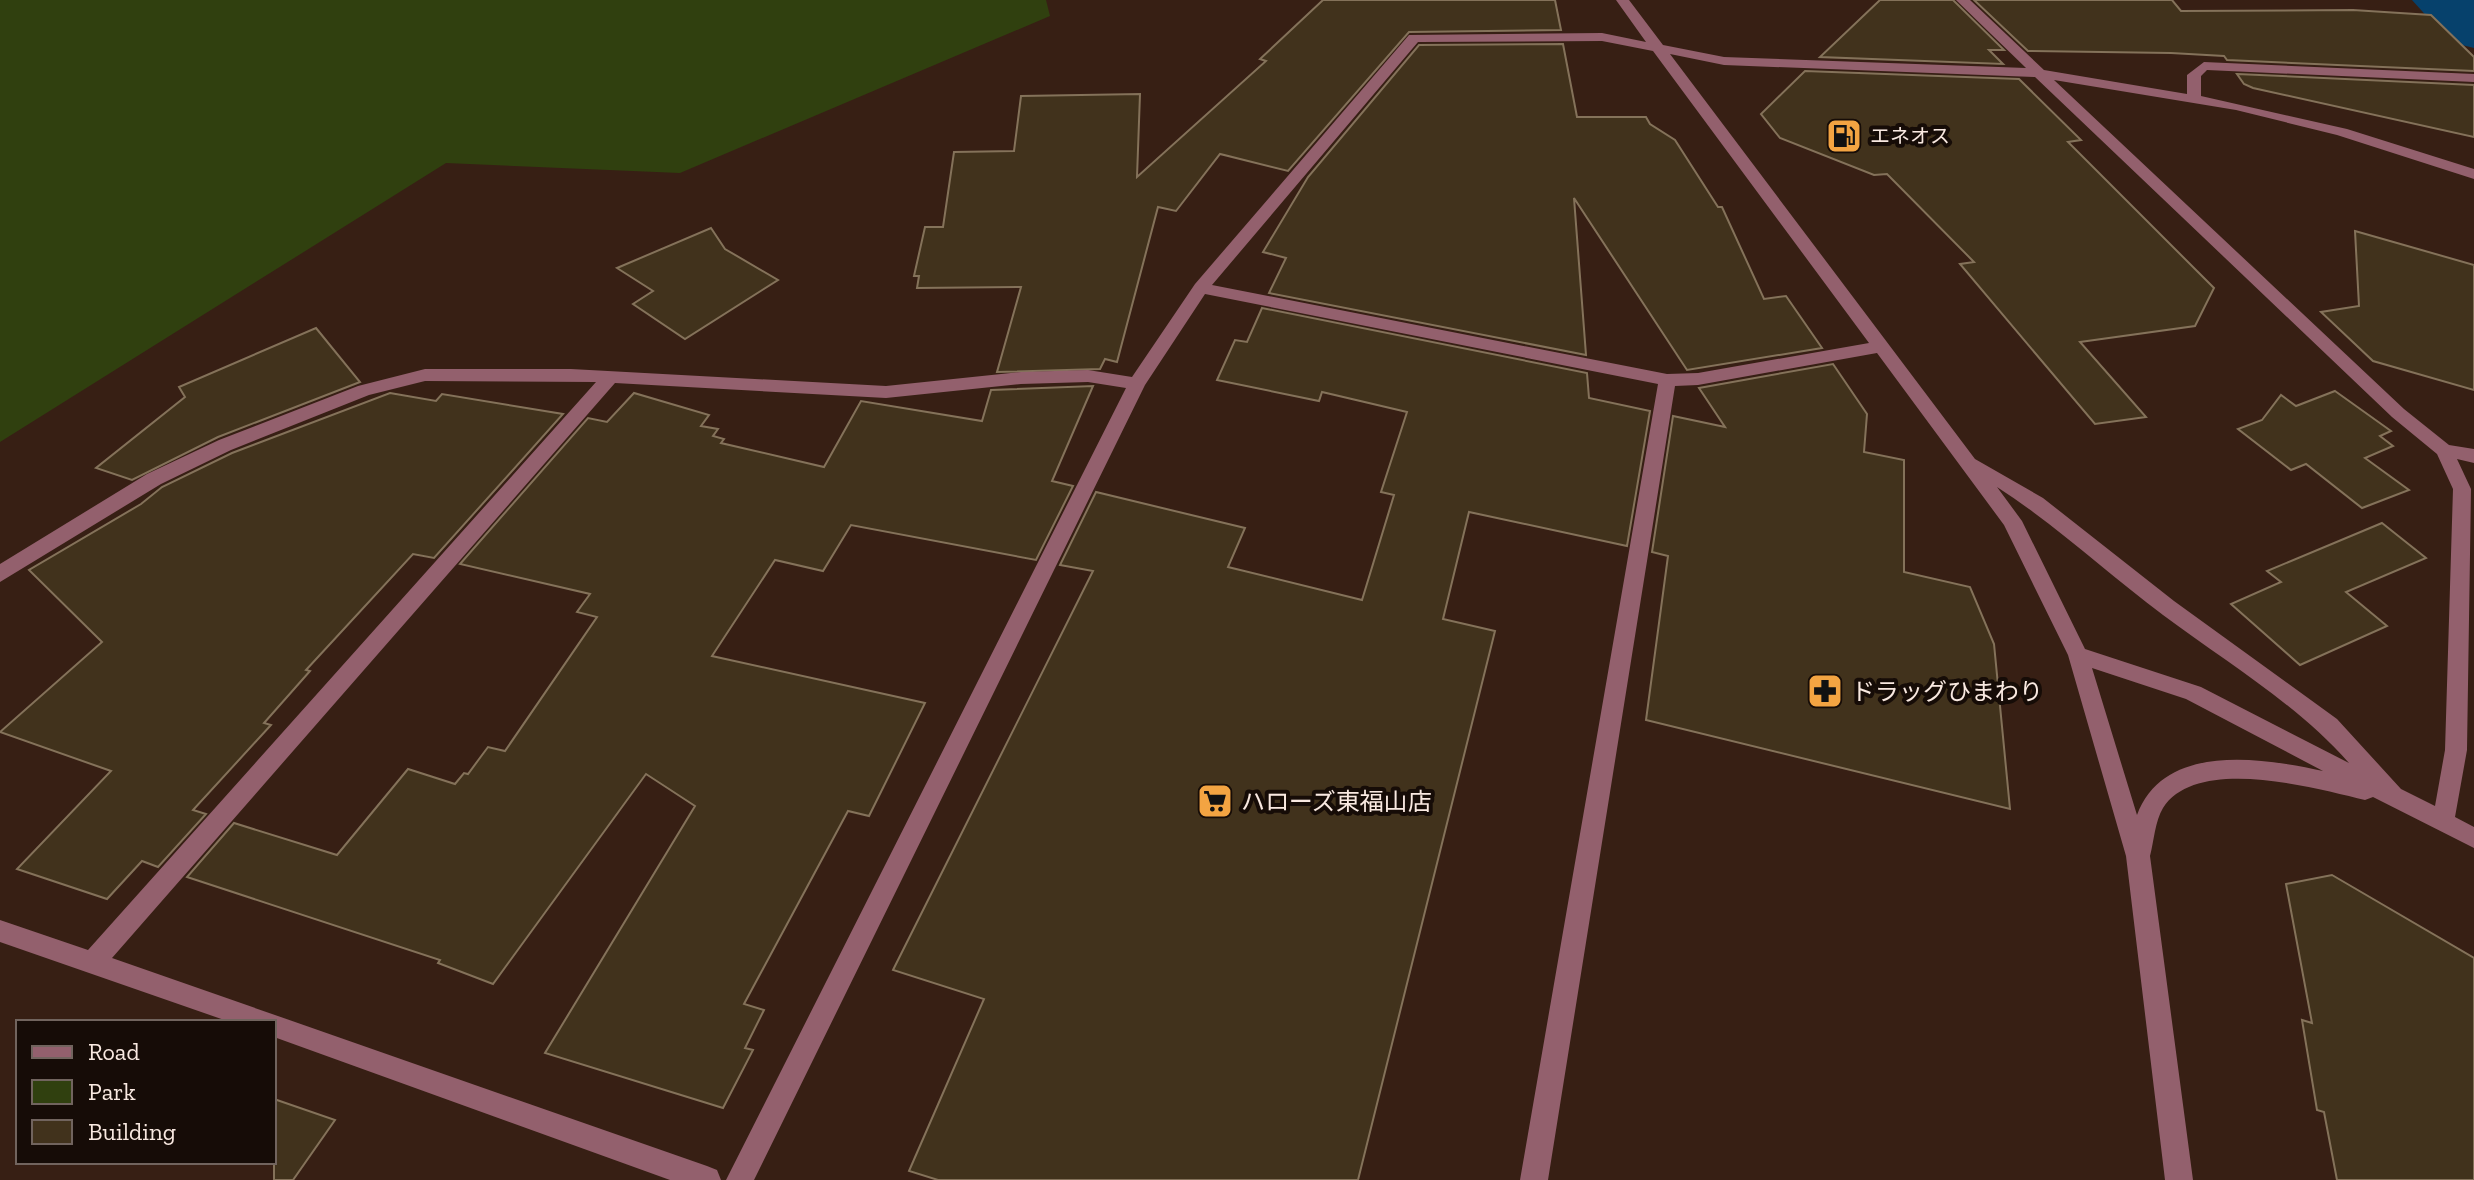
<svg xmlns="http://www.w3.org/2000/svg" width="2474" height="1180" font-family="'Zilla Slab','Noto Sans JP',serif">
<rect width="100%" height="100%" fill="#371f14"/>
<path fill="#30400f" d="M 0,0 L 1046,0 L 1050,16 L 680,173 L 446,163 L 0,442 Z"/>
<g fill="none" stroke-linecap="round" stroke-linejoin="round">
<path fill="#06416c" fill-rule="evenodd" d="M 2412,0 L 2474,0 L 2474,48 L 2450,42 Z"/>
</g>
<g fill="#41321c" stroke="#84725a" stroke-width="2">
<path d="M 1323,0 L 1555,0 L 1561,30 L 1409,32 L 1288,171 L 1220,154 L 1176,211 L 1158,207 L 1117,362 L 1105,359 L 1100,369 L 997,372 L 1021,287 L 917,288 L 919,276 L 914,276 L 925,227 L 943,227 L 954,152 L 1014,151 L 1021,96 L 1140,94 L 1137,177 L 1266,61 L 1260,59 Z"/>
<path d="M 1880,0 L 1953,0 L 2004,50 L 1989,50 L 2003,64 L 1820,57 Z"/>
<path d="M 1974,0 L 2172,0 L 2181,11 L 2353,10 L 2431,15 L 2474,57 L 2474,71 L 2227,60 L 2224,56 L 2171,53 L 2028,51 Z"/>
<path d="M 1563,44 L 1577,117 L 1646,117 L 1650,124 L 1675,140 L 1718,207 L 1722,207 L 1764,299 L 1786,296 L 1822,348 L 1687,370 L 1574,198 L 1586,355 L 1269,293 L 1286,258 L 1263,252 L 1308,177 L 1419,45 Z"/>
<path d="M 1805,71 L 2019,79 L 2081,140 L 2068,142 L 2214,288 L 2195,326 L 2080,342 L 2146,417 L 2095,424 L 1960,264 L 1974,262 L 1887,174 L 1874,175 L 1780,138 L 1761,114 Z"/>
<path d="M 2237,74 L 2474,85 L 2474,137 L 2253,88 L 2244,84 Z"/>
<path d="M 711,228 L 725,249 L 778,280 L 685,339 L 633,304 L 653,291 L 617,268 Z"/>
<path d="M 2355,231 L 2474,265 L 2474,390 L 2373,361 L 2321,312 L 2359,306 Z"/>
<path d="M 1262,308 L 1587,373 L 1589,398 L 1650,411 L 1627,546 L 1469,512 L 1443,619 L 1495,631 L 1358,1180 L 938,1180 L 909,1171 L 984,999 L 893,970 L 1093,571 L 1060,565 L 1096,492 L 1245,528 L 1228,567 L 1362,600 L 1394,495 L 1381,492 L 1407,412 L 1322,392 L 1319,401 L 1217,380 L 1235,340 L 1247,342 Z"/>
<path d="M 316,328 L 360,382 L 218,437 L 132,480 L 96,468 L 185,397 L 179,387 Z"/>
<path d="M 1833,364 L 1867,414 L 1864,452 L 1904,460 L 1904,572 L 1970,587 L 1994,644 L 2010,809 L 1646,720 L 1668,556 L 1652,552 L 1673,416 L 1725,427 L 1699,388 Z"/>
<path d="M 1093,386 L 1052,481 L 1073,486 L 1036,560 L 851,525 L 823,571 L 775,560 L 712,656 L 925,703 L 869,816 L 848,811 L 744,1004 L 764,1010 L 745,1048 L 753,1050 L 723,1108 L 545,1053 L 695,806 L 646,774 L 493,984 L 438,963 L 440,960 L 187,877 L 234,823 L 337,855 L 408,769 L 455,784 L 464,773 L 468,774 L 488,747 L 505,751 L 597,617 L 577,612 L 590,594 L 460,564 L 588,418 L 607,422 L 634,393 L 709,415 L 701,426 L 718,429 L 713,436 L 724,439 L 721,443 L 824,467 L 861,401 L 982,421 L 991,390 Z"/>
<path d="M 2335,391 L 2391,431 L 2380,436 L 2393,446 L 2365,458 L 2409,490 L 2362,508 L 2306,464 L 2291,470 L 2238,429 L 2262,420 L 2281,395 L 2296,406 Z"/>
<path d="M 390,393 L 436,401 L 442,394 L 563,414 L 434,558 L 413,554 L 306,670 L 310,671 L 264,723 L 271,725 L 193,810 L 206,814 L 158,867 L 142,861 L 107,899 L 17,869 L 111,771 L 0,732 L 102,642 L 29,570 L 141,504 L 162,487 L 232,453 Z"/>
<path d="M 2382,523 L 2426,558 L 2346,592 L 2387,626 L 2300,665 L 2231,604 L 2281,582 L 2267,571 Z"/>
<path d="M 2332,875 L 2474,958 L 2474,1180 L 2337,1180 L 2324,1112 L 2317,1110 L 2302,1020 L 2312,1023 L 2286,884 Z"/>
<path d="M 274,1099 L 335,1120 L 293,1180 L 274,1180 Z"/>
</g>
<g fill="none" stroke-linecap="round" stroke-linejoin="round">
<path fill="#93606d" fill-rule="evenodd" d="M 1616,0 L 1629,0 L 1663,45 L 1724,57 L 2026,68 L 1956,0 L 1970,0 L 2044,70 L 2187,94 L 2187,75 L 2204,62 L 2474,74 L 2474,82 L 2207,70 L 2201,76 L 2201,96 L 2347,129 L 2474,169 L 2474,179 L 2337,135 L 2236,110 L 2054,80 L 2404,409 L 2449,445 L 2474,449 L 2474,463 L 2457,459 L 2471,489 L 2467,750 L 2455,817 L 2474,827 L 2474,848 L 2373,797 L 2365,800 C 2315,788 2197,755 2163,808 C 2155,821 2154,841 2150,856 L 2193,1180 L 2165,1180 L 2126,856 L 2068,655 L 2004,525 L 1877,353 L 1698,385 L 1675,386 L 1548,1180 L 1520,1180 L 1658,384 L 1205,294 L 1145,385 L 754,1180 L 726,1180 L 1126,388 L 1088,382 L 1021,384 L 886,398 L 615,383 L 112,958 L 707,1166 L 717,1170 L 721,1180 L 670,1180 L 274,1037 L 274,1022 L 230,1022 L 0,942 L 0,920 L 88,950 L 596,382 L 425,381 L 369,395 L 231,450 L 161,484 L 0,582 L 0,564 L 147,474 L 219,440 L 358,386 L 425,369 L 571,369 L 886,386 L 1021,372 L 1088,370 L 1132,377 L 1195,284 L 1409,35 L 1602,33 L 1646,42 ZM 1602,41 L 1653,51 L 1869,343 L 1698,373 L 1667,374 L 1212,285 L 1418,42 ZM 1670,54 L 1724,65 L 2035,77 L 2392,417 L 2437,454 L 2453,489 L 2445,750 L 2435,806 L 2401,789 L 2337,719 L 2174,601 L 2043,498 L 1975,459 ZM 1997,487 C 2056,525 2107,573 2163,615 C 2226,662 2297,704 2349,763 L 2201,687 L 2085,649 L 2022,521 ZM 2092,668 L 2186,699 L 2323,771 C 2262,758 2164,742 2137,815 Z"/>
</g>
<defs>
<symbol id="fuel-square" viewBox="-11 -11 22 22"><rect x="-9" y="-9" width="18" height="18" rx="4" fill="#f3a442" stroke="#160c07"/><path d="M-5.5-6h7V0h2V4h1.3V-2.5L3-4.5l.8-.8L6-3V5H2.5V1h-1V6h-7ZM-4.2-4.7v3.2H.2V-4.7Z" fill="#111"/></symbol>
<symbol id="pharmacy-square" viewBox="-11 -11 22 22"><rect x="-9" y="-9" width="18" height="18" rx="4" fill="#f3a442" stroke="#160c07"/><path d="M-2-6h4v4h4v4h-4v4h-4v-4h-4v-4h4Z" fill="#111"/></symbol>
<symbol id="supermarket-square" viewBox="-11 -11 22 22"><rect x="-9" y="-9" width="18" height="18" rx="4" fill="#f3a442" stroke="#160c07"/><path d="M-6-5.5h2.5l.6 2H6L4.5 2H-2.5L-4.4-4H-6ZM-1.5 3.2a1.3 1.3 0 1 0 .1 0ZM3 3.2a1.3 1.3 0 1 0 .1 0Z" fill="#111"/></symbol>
</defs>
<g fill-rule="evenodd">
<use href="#fuel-square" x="1824" y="116" width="40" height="40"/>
<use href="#pharmacy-square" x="1805" y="671" width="40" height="40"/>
<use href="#supermarket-square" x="1195" y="781" width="40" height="40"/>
</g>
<g text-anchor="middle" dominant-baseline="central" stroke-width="8" stroke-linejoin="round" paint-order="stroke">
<g font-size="20" fill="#f9e9e1" stroke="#160c07" text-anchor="start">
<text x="1870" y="136">エネオス</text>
</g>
<g font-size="24" fill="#f9e9e1" stroke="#160c07" text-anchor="start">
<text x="1851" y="691">ドラッグひまわり</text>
<text x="1241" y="801">ハローズ東福山店</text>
</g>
</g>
<rect x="16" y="1020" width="260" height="144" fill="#160c07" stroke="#71645e" stroke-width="2"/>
<rect x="32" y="1046" width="40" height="12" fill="#93606d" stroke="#71645e" stroke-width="2"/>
<text x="88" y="1060" font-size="24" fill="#f9e9e1">Road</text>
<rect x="32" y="1080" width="40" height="24" fill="#30400f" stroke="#71645e" stroke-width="2"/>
<text x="88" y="1100" font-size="24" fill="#f9e9e1">Park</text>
<rect x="32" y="1120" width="40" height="24" fill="#41321c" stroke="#71645e" stroke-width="2"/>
<text x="88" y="1140" font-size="24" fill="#f9e9e1">Building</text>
</svg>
